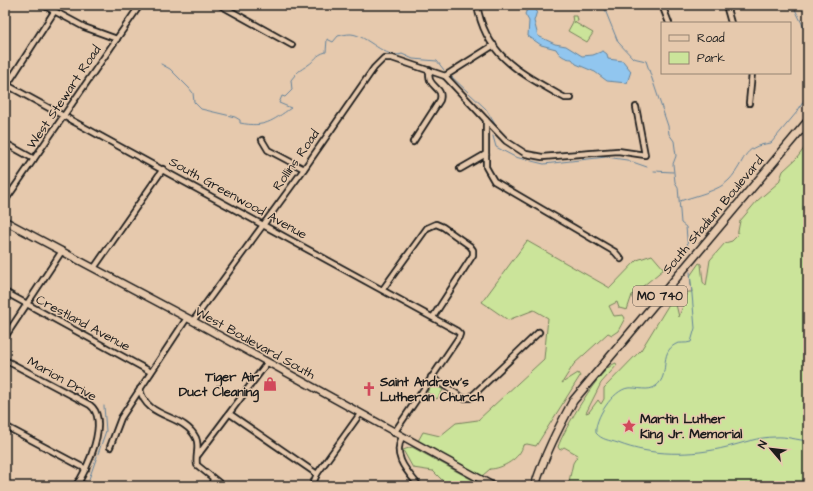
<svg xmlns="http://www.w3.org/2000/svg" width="813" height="491" font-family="'Architects Daughter',sans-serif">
<rect width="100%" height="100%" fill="#e6c9ad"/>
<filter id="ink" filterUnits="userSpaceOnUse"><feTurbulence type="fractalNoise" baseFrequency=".025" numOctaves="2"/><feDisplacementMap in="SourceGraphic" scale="8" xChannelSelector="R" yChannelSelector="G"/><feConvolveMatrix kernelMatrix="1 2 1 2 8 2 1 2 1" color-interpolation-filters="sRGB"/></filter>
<g filter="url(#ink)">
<g fill="#cbe49a" stroke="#74805b">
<path d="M 572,16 L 577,16 L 578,21 L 574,22 L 593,33 L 587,42 L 568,31 L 573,22 Z"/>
<path d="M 808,143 L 808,486 L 568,486 L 573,463 L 578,455 L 564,447 L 560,450 L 558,447 C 563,431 600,367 616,363 L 617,365 L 601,383 L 586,413 L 589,412 L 598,400 L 601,404 L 604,399 L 604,388 L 641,350 L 674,296 L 679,317 L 688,292 L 692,292 L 690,276 L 699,263 L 701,264 L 703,282 L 706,286 L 710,260 L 725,243 L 732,241 L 737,236 L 740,221 L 757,201 L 779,182 L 783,171 L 797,158 Z"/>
<path d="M 527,241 L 610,288 L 637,260 L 652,255 L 664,269 L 632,295 L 627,310 L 619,308 L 617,302 L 609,306 L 614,316 L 623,315 L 625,318 L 618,331 L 612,335 L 608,333 L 574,364 L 562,383 L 578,373 L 580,376 L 536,446 L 527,444 L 523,445 C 521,458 502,469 490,469 L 482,476 L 418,441 L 423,432 L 440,436 L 456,423 L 478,420 L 544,359 L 548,318 L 534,310 L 508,320 L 482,302 Z"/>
<path d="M 433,383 L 443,390 L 437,399 L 427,392 Z"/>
<path d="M 412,447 L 478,483 L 482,486 L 448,486 L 433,471 L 413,468 L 403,450 Z"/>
</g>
<path fill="#91c6ef" stroke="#62829b" d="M 529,5 L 533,6 L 537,11 L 534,21 L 538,36 L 555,44 L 566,46 L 582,56 L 593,55 L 603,51 L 607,54 L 608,59 L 623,61 L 631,71 L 627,83 L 607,81 L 595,72 L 576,64 L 572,59 C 565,59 559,55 556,49 L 541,45 L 528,36 L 529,21 L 525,14 Z"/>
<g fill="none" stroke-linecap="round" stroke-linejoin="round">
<g stroke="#62829b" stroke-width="1">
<path d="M 603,5 L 618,42 L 633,58 L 646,61 L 668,126 L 669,134 L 674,141 L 676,156 L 673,164 L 675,182 L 678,187 L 681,223 L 686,227 L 688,250"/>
<path d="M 793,5 L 808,36"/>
<path d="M 161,64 L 170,69 L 189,88 L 193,93 L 194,102 L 201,109 L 235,117 L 240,120 L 240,123 C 265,128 272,121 291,108 L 279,103 L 282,96 L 285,97 L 292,90 L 291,80 C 298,71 299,71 308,65 C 316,60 315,55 326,52 L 327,39 L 333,42 L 338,36 C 342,35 346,34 351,34 C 367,35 386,60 402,54 L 413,59 L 437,61 L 444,70"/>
<path d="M 452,77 L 486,109 L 496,126"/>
<path d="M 493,136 L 496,147 L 515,157 L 544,164 L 606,157 L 627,160 L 647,167"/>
<path d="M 654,171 L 673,172"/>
<path d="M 680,201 C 694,196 719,191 729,180 C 747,161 740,147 771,143 L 797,112 L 808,94"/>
<path d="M 690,272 L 695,328 L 691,342 C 685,344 680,342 676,344 C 658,353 671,375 656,386 C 649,392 636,387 628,388 C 613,390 594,419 596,433 C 602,440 609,440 618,443 C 651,456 692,456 727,447 C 743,443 758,437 775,437 C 786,436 797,440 808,441"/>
<path d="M 89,479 L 106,431 L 104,406"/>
</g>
<defs>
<g id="minor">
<path d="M 43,5 L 84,27 L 117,39"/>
<path d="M 220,5 L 292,45"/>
<path d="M 477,5 C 486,58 523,74 565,98 L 571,98"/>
<path d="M 662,5 L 669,23"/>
<path d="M 726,5 L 731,23"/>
<path d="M 445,76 L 494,45"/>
<path d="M 5,84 L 457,331 L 460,334 L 459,337 L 394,433"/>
<path d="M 7,85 L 54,12"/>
<path d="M 749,103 L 752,73"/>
<path d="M 486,120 L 506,141 L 526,154 L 542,157 L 618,151 L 645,155 L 636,107"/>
<path d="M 262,140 L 268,150 L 304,169"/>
<path d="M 413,142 L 440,100 C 443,89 434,89 430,80 C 429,77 429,73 429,70"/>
<path d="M 5,143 L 34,159"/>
<path d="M 460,169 L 486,154"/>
<path d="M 5,201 L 140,5"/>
<path d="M 94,268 L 163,169"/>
<path d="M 383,289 L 427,228 L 436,224 L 443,227 L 470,246 L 473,250 L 473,255 L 433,317"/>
<path d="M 5,292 L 151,372"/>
<path d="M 193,321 L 304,169 L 374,68 L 384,58 L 392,58 L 445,76 L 486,120 L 486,167 L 494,181 L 615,252 L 621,259"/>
<path d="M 5,337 L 62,251"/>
<path d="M 5,360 L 90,405 C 110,420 87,470 76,486"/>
<path d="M 431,377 L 463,398 L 470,398 L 539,332"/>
<path d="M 140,389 C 146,420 184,413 196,438 C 200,447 195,456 197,465 L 223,486"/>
<path d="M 230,414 L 317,474"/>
<path d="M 5,426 L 86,469"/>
<path d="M 402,437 C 392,457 407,471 419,486"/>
<path d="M 110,447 L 121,418 L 187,318"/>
<path d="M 198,455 L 267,363"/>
<path d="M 78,482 L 86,486"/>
<path d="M 211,486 L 213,479"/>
<path d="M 312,486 L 317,474 L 360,414"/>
</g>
<path id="secondary" d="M 5,221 L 193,321 L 493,486"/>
<path id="primary" d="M 535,486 C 544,456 558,429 573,401 L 808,121"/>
</defs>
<use href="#minor" stroke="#1c1c1c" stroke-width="8"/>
<use href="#secondary" stroke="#1c1c1c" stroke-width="9"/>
<use href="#primary" stroke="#1c1c1c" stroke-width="10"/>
<use href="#minor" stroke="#e6c9ad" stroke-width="4.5"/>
<use href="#secondary" stroke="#e6c9ad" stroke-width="6"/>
<use href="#primary" stroke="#e6c9ad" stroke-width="7"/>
</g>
</g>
<defs>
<symbol id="shop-bare" viewBox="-9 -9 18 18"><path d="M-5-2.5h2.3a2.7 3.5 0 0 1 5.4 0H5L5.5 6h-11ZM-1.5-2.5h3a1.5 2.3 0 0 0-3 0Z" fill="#d1495b" stroke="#e6c9ad" stroke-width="2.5" paint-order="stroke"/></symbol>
<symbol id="church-bare" viewBox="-9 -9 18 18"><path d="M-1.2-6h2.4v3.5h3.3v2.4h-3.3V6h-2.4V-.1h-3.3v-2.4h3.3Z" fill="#d1495b" stroke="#e6c9ad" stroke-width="2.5" paint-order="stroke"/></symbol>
<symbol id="sight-bare" viewBox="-9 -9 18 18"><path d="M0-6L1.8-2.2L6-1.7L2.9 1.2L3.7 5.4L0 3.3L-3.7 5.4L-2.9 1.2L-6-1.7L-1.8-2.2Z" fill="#d1495b" stroke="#e6c9ad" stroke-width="2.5" paint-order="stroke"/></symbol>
</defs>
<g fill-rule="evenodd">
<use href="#shop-bare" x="260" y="374" width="20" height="20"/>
<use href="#church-bare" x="359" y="379" width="20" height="20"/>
<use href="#sight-bare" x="619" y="416" width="20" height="20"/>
</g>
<g text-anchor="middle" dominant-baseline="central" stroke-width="3" stroke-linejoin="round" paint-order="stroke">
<rect fill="#e6c9ad" stroke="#595048" stroke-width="1" x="633" y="286" width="54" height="20" rx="3"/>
<g font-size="12" font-weight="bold" fill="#1c1c1c">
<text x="660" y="296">MO 740</text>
</g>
<g font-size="13" fill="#1c1c1c" stroke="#e6c9ad">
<text transform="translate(64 97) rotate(-56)">West Stewart Road</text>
<text transform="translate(296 160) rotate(-55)">Rollins Road</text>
<text transform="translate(238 198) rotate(29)">South Greenwood Avenue</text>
<text transform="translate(713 215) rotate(-50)">South Stadium Boulevard</text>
<text transform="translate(83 323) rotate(28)">Crestland Avenue</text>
<text transform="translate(255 343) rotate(29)">West Boulevard South</text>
<text transform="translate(62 379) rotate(29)">Marion Drive</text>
</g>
<g font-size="13" font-weight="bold" fill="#1c1c1c" stroke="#e6c9ad" text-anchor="start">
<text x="259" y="377" text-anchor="end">Tiger Air<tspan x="259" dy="15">Duct Cleaning</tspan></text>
<text x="380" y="382">Saint Andrew's<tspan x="380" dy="15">Lutheran Church</tspan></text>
<text x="640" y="419">Martin Luther<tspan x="640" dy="15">King Jr. Memorial</tspan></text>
</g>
</g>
<rect width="813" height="491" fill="none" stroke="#e6c9ad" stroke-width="20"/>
<rect x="10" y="10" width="793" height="471" fill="none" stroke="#1c1c1c" stroke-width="1.5" filter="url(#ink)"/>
<rect x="661" y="22" width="130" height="52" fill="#e6c9ad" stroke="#958473"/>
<rect x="669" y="35" width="20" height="6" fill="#e6c9ad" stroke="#958473"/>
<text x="697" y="42" font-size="12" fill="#1c1c1c">Road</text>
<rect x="669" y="52" width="20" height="12" fill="#cbe49a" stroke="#958473"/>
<text x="697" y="62" font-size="12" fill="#1c1c1c">Park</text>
<g transform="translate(771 449) rotate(298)" stroke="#e6c9ad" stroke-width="3" paint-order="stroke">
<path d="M0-3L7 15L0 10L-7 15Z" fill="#1c1c1c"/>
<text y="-6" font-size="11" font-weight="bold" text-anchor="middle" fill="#1c1c1c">N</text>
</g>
</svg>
